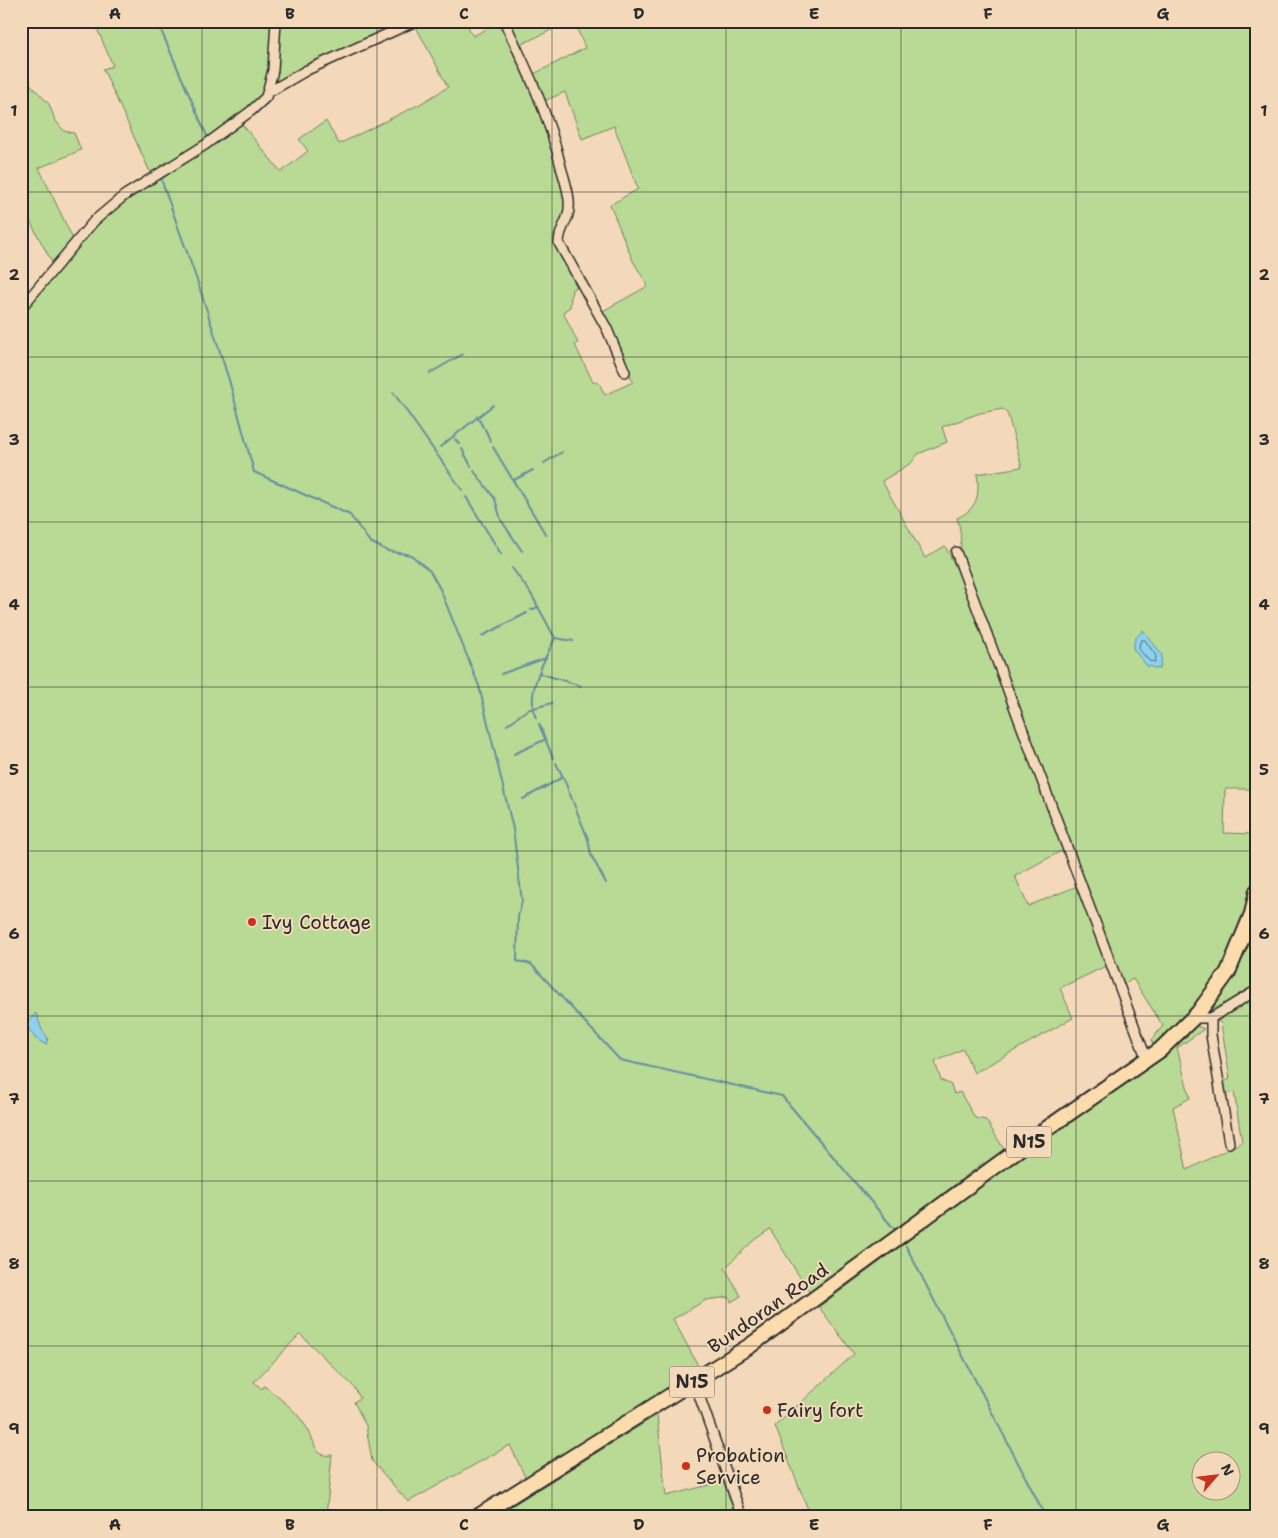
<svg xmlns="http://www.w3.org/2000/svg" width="1278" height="1538" font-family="'Shantell Sans',sans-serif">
<rect width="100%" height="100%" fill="#f3d9ba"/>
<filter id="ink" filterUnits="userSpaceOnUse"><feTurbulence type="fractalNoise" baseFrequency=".02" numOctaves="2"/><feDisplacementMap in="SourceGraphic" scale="10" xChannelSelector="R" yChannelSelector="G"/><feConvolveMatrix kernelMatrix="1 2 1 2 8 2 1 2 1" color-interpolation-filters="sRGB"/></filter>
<g filter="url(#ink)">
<g fill="#b8da94" stroke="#728260" fill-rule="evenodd">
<path d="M 94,21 L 273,21 C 271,42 272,66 265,87 C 257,112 178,157 152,172 L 149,170 L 103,69 L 113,66 Z"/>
<path d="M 279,21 L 405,21 L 277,82 L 276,79 Z"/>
<path d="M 422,21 L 465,21 L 473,36 L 502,21 L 547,125 L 561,179 L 566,213 L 558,228 L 579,286 L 572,289 L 570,307 L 563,312 L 578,343 L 575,345 L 593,382 L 599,383 L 605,395 L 633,382 L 601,312 L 648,286 L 633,261 L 610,205 L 638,189 L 614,126 L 582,139 L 565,92 L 544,101 L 534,74 L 585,48 L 574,21 L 1257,21 L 1256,789 L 1225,789 L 1224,833 L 1254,834 L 1254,838 L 1257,839 C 1255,907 1229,976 1180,1023 C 1173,1030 1163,1042 1153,1044 L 1151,1040 L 1163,1026 L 1133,979 L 1122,984 L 1036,750 L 963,567 C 959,551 963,534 957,518 C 977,509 980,496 977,474 L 1022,467 L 1008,415 L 1003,409 L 980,413 L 942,427 L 947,442 L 918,454 L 911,463 L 882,481 L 925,558 L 945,546 L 964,583 L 1067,848 L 1015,876 L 1028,906 L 1080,885 L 1108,965 L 1060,988 L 1073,1018 L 974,1073 L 963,1049 L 935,1062 L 941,1080 L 951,1085 L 954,1094 L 960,1092 L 975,1118 L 986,1120 L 1005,1151 L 986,1164 L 983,1163 L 811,1295 L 770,1229 L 754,1240 L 725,1268 L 741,1296 L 731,1302 L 729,1297 L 706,1300 L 673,1319 L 700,1369 L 526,1479 L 510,1445 L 408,1502 L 372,1461 L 366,1426 L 354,1402 L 360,1398 L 354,1387 L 300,1334 L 254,1382 L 262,1389 L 264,1386 C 279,1398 295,1409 305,1425 C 311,1433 313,1443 317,1450 C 320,1455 327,1456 332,1455 L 326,1517 L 21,1517 L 21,314 L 103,217 L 241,123 L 281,172 L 308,151 L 299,139 L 326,121 L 339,144 L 420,104 L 448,87 L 415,25 Z"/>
<path d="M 509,21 L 570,21 L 520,45 Z"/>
<path d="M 21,53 L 31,85 L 49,104 L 55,120 L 64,131 L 74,133 L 81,150 L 39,168 L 73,239 L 53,264 L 26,214 L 21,219 Z"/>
<path d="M 1257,924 L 1257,984 L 1215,1012 L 1211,1011 L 1235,976 Z"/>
<path d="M 1257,995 L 1257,1517 L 800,1517 L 809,1512 L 775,1426 L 854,1354 L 819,1307 L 1023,1155 L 1166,1052 L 1187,1037 L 1195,1025 L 1204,1029 L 1177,1048 L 1190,1098 L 1173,1107 L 1187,1170 L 1242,1142 L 1234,1092 L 1226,1094 L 1224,1082 L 1230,1079 L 1221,1023 L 1217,1021 ZM 1200,1460 L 1230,1460 L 1230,1490 L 1200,1490 Z"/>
<path d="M 657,1415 L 666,1496 L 725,1481 L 737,1517 L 509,1517 L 505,1510 Z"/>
</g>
<g fill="#8dd1ee" stroke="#668fa0">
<path d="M 1143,630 L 1162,655 L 1160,669 L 1147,666 L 1133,649 L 1135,639 Z"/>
<path d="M 36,1013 L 42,1030 L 48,1038 L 46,1045 L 35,1038 L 26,1024 Z"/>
</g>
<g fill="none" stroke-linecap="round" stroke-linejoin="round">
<path stroke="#526d79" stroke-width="1" d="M 1141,640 L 1145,640 L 1156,656 L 1155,662 L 1149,661 L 1139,649 Z"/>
<g stroke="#668fa0" stroke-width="2">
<path d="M 157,21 L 207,136"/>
<path d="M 178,167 L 161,179 L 199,286 L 229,380 L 254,472 L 350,515 L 370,542 L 388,551 L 411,555 L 430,571 L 441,591 L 479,686 L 513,829 L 522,901 L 518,916 L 517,961 L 531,964 L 620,1060 L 782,1096 L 895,1230"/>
<path d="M 430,373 L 463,354"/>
<path d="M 393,392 L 462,490"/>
<path d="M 477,416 L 483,427"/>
<path d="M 485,429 L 491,442"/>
<path d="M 455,439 L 459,444"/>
<path d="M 440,447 L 493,405"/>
<path d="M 493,447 L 546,535"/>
<path d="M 462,449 L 471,466"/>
<path d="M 544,463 L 562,452"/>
<path d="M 474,471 L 495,499 L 501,520 L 522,551"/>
<path d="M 514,480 L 533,470"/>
<path d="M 466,497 L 501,554"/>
<path d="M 512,568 L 530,592 L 555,638 L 573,641"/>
<path d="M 531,610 L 538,607"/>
<path d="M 482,636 L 527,613"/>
<path d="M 539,673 L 581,686"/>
<path d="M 501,674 L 546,658"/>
<path d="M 536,718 C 525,693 544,661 555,638"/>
<path d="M 539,724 L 553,758"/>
<path d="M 507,725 L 527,710 L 552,703"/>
<path d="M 514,754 L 544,740"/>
<path d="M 563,777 L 588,839 L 591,855 L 606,883"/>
<path d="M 523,799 L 563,777 L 556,763"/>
<path d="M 906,1246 L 1046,1517"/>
</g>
<defs>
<g id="minor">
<path d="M 504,21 C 527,69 549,115 561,167 C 564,178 568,189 569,200 C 571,222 559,226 559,243 L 607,329 L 625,372"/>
<path d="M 269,92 L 307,70 L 416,21"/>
<path d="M 21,308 L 94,221 L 125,195 L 205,145 L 251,111 L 266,97 L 273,70 L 276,21"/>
<path d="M 956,552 L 1147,1060"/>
<path d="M 1193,1018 L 1211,1018 L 1257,990"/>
<path d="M 1211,1018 L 1211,1035 L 1229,1143"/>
<path d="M 694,1381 L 742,1517"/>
</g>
<path id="trunk" d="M 477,1517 L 751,1345 L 1042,1132 L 1160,1050 L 1198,1013 L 1228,972 L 1252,914 L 1257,891"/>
</defs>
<use href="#minor" stroke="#2b2b2b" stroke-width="12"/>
<use href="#trunk" stroke="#2b2b2b" stroke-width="18"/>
<use href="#minor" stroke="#f3d9ba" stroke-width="9"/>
<use href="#trunk" stroke="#fcdcac" stroke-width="14"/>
</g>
</g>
<path fill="none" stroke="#2b2b2b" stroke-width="1" stroke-opacity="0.55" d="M 202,21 L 202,1517M 377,21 L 377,1517M 552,21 L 552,1517M 726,21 L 726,1517M 901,21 L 901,1517M 1076,21 L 1076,1517M 21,192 L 1257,192M 21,357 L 1257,357M 21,522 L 1257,522M 21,687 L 1257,687M 21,851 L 1257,851M 21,1016 L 1257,1016M 21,1181 L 1257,1181M 21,1346 L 1257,1346"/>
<g fill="#c8321e" stroke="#f3d9ba" stroke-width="2">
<circle cx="252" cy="922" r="5"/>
<circle cx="767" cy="1410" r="5"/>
<circle cx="686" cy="1466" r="5"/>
</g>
<g text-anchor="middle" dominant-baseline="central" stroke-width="4" stroke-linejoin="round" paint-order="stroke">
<g fill="#f3d9ba" stroke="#675f56" stroke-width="1">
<rect x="1006.5" y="1126.5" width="45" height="31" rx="4"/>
<rect x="669.5" y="1366.5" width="45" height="31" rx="4"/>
</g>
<g font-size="18" font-weight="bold" fill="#2b2b2b">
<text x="1029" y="1142">N15</text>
<text x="692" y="1382">N15</text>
</g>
<g font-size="19" fill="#2b2b2b" stroke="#f3d9ba" text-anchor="start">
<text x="262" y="922">Ivy Cottage</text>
<text x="777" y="1410">Fairy fort</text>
<text x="696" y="1455">Probation<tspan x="696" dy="22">Service</tspan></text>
</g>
<g font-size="19" fill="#2b2b2b" stroke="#f3d9ba">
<text transform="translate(768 1308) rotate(-35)">Bundoran Road</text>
</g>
</g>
<rect width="1278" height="1538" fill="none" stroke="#f3d9ba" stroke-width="55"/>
<g transform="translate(1216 1476) rotate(62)"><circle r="24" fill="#f3d9ba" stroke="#a39381"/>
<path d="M0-4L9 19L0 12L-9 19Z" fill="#c8321e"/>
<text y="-8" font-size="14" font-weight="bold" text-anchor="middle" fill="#2b2b2b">N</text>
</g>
<rect x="28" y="28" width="1222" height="1482" fill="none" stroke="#2b2b2b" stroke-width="2"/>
<g font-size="16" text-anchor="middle" font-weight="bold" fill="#2b2b2b">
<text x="115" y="19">A</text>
<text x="290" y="19">B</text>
<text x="464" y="19">C</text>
<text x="639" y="19">D</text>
<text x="814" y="19">E</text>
<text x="988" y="19">F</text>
<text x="1163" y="19">G</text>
<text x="14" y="116">1</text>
<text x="1264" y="116">1</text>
<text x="14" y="280">2</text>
<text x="1264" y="280">2</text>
<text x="14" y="445">3</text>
<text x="1264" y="445">3</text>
<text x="14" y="610">4</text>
<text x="1264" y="610">4</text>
<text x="14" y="775">5</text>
<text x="1264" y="775">5</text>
<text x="14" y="939">6</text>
<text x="1264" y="939">6</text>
<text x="14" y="1104">7</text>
<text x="1264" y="1104">7</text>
<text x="14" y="1269">8</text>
<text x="1264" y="1269">8</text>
<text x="14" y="1434">9</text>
<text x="1264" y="1434">9</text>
<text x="115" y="1530">A</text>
<text x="290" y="1530">B</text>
<text x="464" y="1530">C</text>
<text x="639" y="1530">D</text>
<text x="814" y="1530">E</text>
<text x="988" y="1530">F</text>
<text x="1163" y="1530">G</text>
</g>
</svg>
